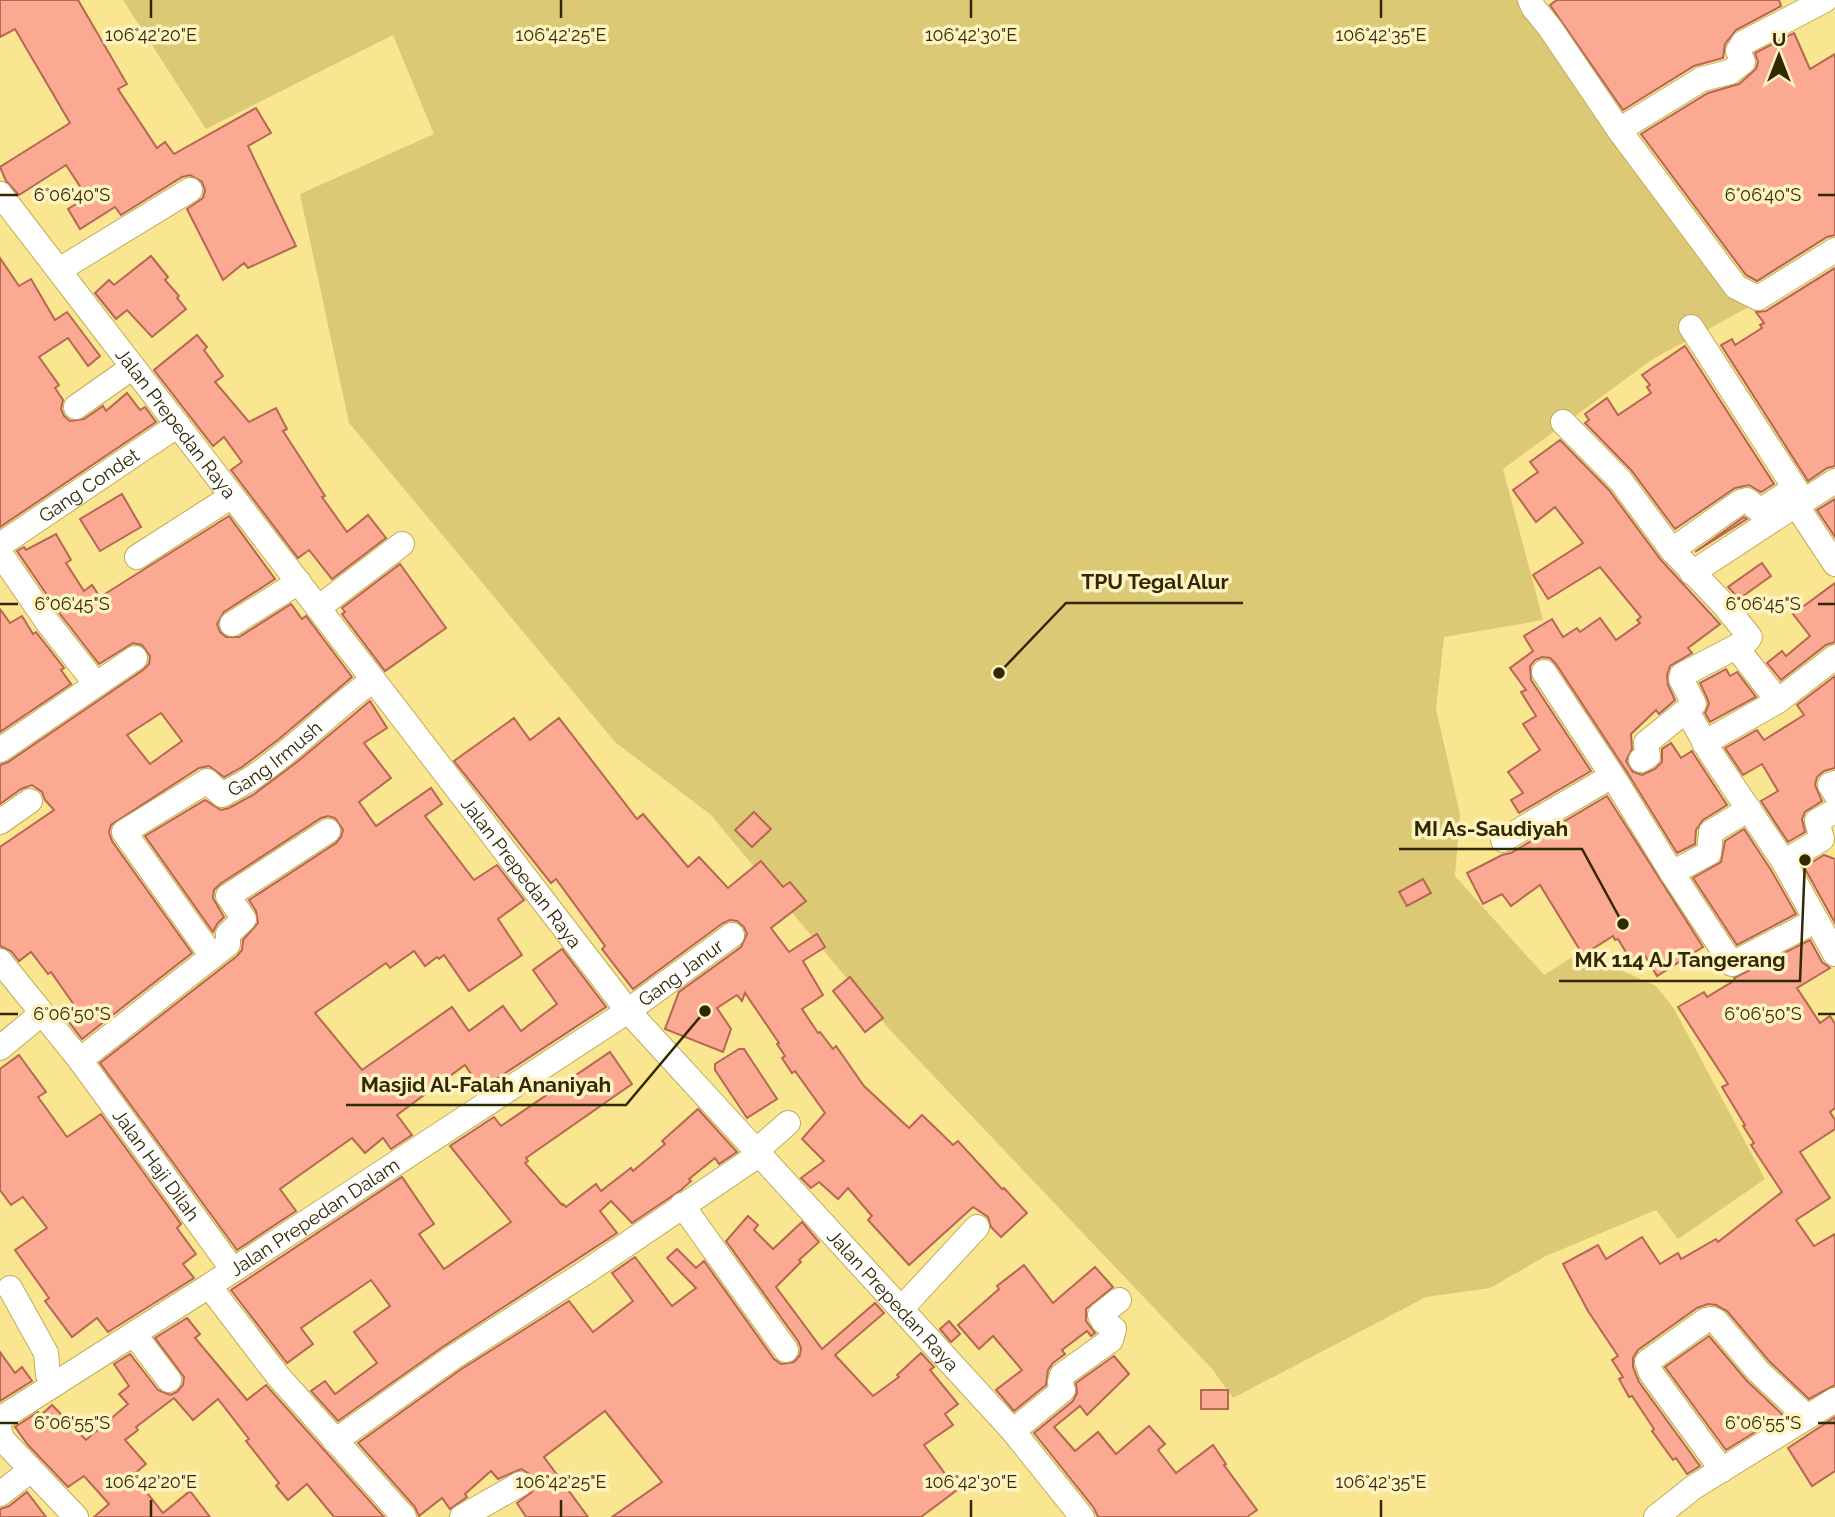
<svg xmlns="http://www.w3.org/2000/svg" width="1835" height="1517" font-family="Raleway,sans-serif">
<rect width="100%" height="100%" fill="#fae691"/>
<path fill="#dcc976" d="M 123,0 L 1525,0 L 1623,141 L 1749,307 L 1653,359 L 1503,469 L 1543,620 L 1444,637 L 1436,709 L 1460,814 L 1455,876 L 1544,975 L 1580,952 L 1656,986 L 1673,1007 L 1765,1179 L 1678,1239 L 1656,1210 L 1546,1256 L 1490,1288 L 1426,1297 L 1233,1398 L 1213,1370 L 889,1029 L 711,815 L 615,742 L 349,423 L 300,194 L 434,134 L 393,35 L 206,129 Z"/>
<g fill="#fba993" stroke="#b66751" stroke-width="2" fill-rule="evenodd">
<path d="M 0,0 L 78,0 L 127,84 L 118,89 L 157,148 L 165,142 L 174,154 L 256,108 L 271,133 L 248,146 L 296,246 L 248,268 L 244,263 L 223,280 L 187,209 L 203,198 L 205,190 L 202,182 L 190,175 L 182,177 L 121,215 L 115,207 L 80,229 L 68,209 L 87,197 L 66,165 L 19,195 L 6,181 L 0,167 L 70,123 L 15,29 L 0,37 Z"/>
<path d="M 1557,0 L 1779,0 L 1781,6 L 1736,30 L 1725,44 L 1723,58 L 1694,66 L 1623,110 L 1550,5 Z"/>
<path d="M 1794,33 L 1810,69 L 1835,54 L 1835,235 L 1827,237 L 1757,281 L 1746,275 L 1641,134 L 1708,93 L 1739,84 L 1756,69 L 1758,62 L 1755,53 Z"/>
<path d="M 151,256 L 168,277 L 165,280 L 179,296 L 177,298 L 186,309 L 152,337 L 127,310 L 116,319 L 95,293 L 109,280 L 114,285 Z"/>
<path d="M 0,258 L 19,286 L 31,279 L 55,320 L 67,312 L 100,356 L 88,366 L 68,338 L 39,357 L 59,385 L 55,388 L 63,400 L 61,409 L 64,416 L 70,421 L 84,419 L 103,406 L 106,411 L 127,393 L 140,410 L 145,407 L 156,422 L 0,527 Z"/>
<path d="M 1835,268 L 1835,466 L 1827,468 L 1808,481 L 1721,345 L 1732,339 L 1735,345 L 1762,328 L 1760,325 L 1764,323 L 1756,312 L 1766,311 Z"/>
<path d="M 197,335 L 207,347 L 204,350 L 223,376 L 215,382 L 249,422 L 276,408 L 287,429 L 283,431 L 325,496 L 322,497 L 347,532 L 368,515 L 386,538 L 332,579 L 309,550 L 298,558 L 231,470 L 242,462 L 224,437 L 213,446 L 154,370 Z"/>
<path d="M 1685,346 L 1774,484 L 1761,492 L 1749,485 L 1735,488 L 1675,529 L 1631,470 L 1585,423 L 1589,420 L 1585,414 L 1607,398 L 1618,415 L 1651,393 L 1647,387 L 1650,385 L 1642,375 Z"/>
<path d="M 1560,440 L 1609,490 L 1661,560 L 1720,624 L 1688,648 L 1692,653 L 1670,666 L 1667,675 L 1668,685 L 1675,700 L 1659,714 L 1656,710 L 1631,734 L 1632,749 L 1626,761 L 1633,772 L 1642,775 L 1655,769 L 1662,762 L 1662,749 L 1671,743 L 1681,758 L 1692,751 L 1693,753 L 1727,805 L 1703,820 L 1696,830 L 1695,844 L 1677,853 L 1627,772 L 1556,664 L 1550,658 L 1542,657 L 1535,660 L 1530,666 L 1531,680 L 1591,771 L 1519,813 L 1511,800 L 1523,793 L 1508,772 L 1540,750 L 1523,724 L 1536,716 L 1521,692 L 1526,690 L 1510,668 L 1533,651 L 1524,636 L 1552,619 L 1563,637 L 1577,628 L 1580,632 L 1600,618 L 1616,640 L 1640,623 L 1637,620 L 1641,617 L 1600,567 L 1548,599 L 1533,575 L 1583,543 L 1555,507 L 1536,522 L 1513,490 L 1538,472 L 1530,462 Z"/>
<path d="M 122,494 L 141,527 L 100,551 L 80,519 Z"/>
<path d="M 1835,499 L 1835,537 L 1817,510 Z"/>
<path d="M 229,516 L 275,579 L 224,612 L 217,624 L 220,632 L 226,637 L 239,637 L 291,604 L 302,619 L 306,616 L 352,677 L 279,739 L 242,767 L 224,777 L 209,766 L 199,768 L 111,825 L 109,832 L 112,841 L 192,953 L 82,1039 L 68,1021 L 79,1012 L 51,972 L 48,974 L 31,952 L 19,961 L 11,951 L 0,946 L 0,847 L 54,810 L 45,800 L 42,792 L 32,785 L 21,789 L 0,804 L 0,765 L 8,762 L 143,670 L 149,664 L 150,656 L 142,645 L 133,643 L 99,664 L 60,614 L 17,551 L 24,547 L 26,550 L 56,534 L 71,560 L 66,563 L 84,591 L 92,585 L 100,597 ZM 161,713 L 182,741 L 150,764 L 127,735 Z"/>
<path d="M 1744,517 L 1747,519 L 1695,552 Z"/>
<path d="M 1762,563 L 1771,576 L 1739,599 L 1728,587 Z"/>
<path d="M 400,564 L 446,628 L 385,671 L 342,614 L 345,612 L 342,608 Z"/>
<path d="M 1835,583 L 1835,642 L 1826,645 L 1781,680 L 1767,663 L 1782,651 L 1786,656 L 1810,636 L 1793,614 Z"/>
<path d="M 0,609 L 10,623 L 22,616 L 33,634 L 36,632 L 64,668 L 61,670 L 71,684 L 0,732 Z"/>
<path d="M 1726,669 L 1730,676 L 1737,672 L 1756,697 L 1710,722 L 1705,713 L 1709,704 L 1707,698 L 1700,683 Z"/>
<path d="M 1835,676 L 1835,768 L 1824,771 L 1817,777 L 1815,785 L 1822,801 L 1805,812 L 1802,819 L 1805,832 L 1788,842 L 1761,801 L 1778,791 L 1762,764 L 1743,775 L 1725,748 L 1757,730 L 1764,740 L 1804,715 L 1797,705 Z"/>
<path d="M 370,701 L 387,728 L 364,743 L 391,778 L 359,802 L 376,826 L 431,788 L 442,804 L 425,816 L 474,880 L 497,865 L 524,900 L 498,919 L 522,955 L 469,991 L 444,955 L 439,959 L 437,957 L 425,966 L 414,951 L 390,968 L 386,963 L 315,1013 L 362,1070 L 452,1007 L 469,1031 L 503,1006 L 521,1031 L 557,1004 L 533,970 L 562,949 L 606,1007 L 481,1089 L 465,1065 L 397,1115 L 412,1135 L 391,1149 L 383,1138 L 365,1153 L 352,1138 L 280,1189 L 296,1211 L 237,1250 L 100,1063 L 237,956 L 242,950 L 243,940 L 258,923 L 256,911 L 249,900 L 336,843 L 341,837 L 343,830 L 335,818 L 328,816 L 321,818 L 220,884 L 214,890 L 213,898 L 224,917 L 217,924 L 213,932 L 145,836 L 205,800 L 221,810 L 229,808 L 253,795 L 297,762 Z"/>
<path d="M 514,718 L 530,740 L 559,718 L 637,819 L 643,814 L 688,867 L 699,857 L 728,888 L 761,861 L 783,887 L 790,882 L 806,901 L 771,928 L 789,952 L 817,934 L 825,947 L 803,961 L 823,995 L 802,1009 L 818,1033 L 820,1032 L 833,1049 L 836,1046 L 864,1086 L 909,1128 L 922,1115 L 953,1145 L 958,1141 L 1002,1189 L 1004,1188 L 1027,1213 L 1001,1237 L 991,1227 L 988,1217 L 973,1207 L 909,1265 L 868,1220 L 872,1216 L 848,1188 L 838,1199 L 819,1182 L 811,1188 L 801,1178 L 824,1161 L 802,1139 L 825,1113 L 795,1071 L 792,1073 L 782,1058 L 785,1056 L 777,1044 L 779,1043 L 745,993 L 742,1001 L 737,995 L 717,1008 L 731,1029 L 723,1052 L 665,1029 L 679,992 L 741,947 L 747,934 L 744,927 L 737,921 L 730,920 L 723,923 L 633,989 L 602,949 L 605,946 L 556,879 L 551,883 L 454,761 Z"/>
<path d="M 1607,796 L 1703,947 L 1657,976 L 1645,956 L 1633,964 L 1618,939 L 1615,940 L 1613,936 L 1583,955 L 1540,885 L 1511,906 L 1502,894 L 1483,904 L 1467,873 L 1502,855 L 1511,853 Z"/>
<path d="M 754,812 L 771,829 L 752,847 L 735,830 Z"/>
<path d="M 1744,829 L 1771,870 L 1796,914 L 1737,945 L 1693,878 L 1721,862 L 1725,841 Z"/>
<path d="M 1824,855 L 1835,859 L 1835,923 L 1804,867 Z"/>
<path d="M 1423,879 L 1431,893 L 1407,906 L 1399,892 Z"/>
<path d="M 1810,940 L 1822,962 L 1830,968 L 1797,988 L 1820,1023 L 1830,1016 L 1835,1024 L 1835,1108 L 1830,1112 L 1835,1120 L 1835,1129 L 1800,1152 L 1830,1198 L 1796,1220 L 1814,1246 L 1835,1234 L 1835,1385 L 1809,1399 L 1769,1361 L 1727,1311 L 1716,1305 L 1708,1304 L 1697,1308 L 1638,1350 L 1633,1358 L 1633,1367 L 1639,1382 L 1700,1466 L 1687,1474 L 1676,1458 L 1673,1460 L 1652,1431 L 1654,1429 L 1632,1396 L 1629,1397 L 1619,1379 L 1623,1377 L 1612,1360 L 1618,1356 L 1588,1311 L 1563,1264 L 1598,1245 L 1606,1259 L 1642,1237 L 1660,1264 L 1678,1253 L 1681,1259 L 1716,1239 L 1718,1242 L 1782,1192 L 1751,1145 L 1754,1143 L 1743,1126 L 1745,1125 L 1722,1087 L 1728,1084 L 1678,1007 L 1704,992 L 1707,997 L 1735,980 L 1734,978 Z"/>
<path d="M 850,977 L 883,1018 L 865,1032 L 833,991 Z"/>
<path d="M 739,1049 L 744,1049 L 777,1099 L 747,1118 L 715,1070 L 715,1064 Z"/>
<path d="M 610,1052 L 632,1084 L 526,1158 L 528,1161 L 525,1163 L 562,1205 L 563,1204 L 566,1207 L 596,1184 L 601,1191 L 631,1168 L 633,1171 L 665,1144 L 662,1141 L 698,1109 L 737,1152 L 719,1164 L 715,1158 L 689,1179 L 691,1181 L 681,1190 L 632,1223 L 611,1201 L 600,1211 L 617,1233 L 444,1346 L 338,1421 L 311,1391 L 325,1381 L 335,1394 L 377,1363 L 354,1332 L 390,1306 L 371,1280 L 301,1328 L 313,1344 L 287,1363 L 231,1290 L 402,1177 L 434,1224 L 419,1234 L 444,1269 L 511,1222 L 450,1146 L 494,1117 L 501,1126 Z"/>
<path d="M 19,1055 L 46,1092 L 38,1097 L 67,1137 L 101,1114 L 181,1224 L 177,1228 L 196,1254 L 183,1264 L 194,1278 L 108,1332 L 97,1318 L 72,1337 L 45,1301 L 49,1298 L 15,1250 L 47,1228 L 23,1197 L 11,1205 L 0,1190 L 0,1069 Z"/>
<path d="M 748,1216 L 758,1225 L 754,1230 L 773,1249 L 802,1222 L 819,1242 L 799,1260 L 801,1262 L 776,1287 L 822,1349 L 875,1303 L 884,1313 L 835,1355 L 873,1396 L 899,1377 L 897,1375 L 921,1353 L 934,1367 L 930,1370 L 958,1404 L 945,1414 L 953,1425 L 924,1445 L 957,1490 L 921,1517 L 612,1517 L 662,1482 L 605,1411 L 544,1457 L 588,1517 L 526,1517 L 517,1503 L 532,1492 L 535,1483 L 533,1476 L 521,1469 L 498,1479 L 491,1471 L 465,1494 L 467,1497 L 450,1509 L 442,1498 L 419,1516 L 415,1507 L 358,1443 L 460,1370 L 569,1301 L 593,1332 L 633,1301 L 612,1273 L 635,1257 L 672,1306 L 696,1288 L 667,1258 L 677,1249 L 696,1268 L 704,1261 L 774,1359 L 781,1364 L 794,1362 L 800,1355 L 801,1348 L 798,1341 L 726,1241 Z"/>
<path d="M 1024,1265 L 1053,1303 L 1095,1267 L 1113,1287 L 1086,1309 L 1086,1321 L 1095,1333 L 1091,1336 L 1087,1331 L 1062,1350 L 1065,1354 L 1053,1363 L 1048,1370 L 1046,1385 L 1014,1411 L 996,1390 L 1022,1370 L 993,1336 L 979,1349 L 958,1325 L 999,1289 L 997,1286 Z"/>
<path d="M 187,1318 L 200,1334 L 195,1338 L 247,1400 L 266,1385 L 384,1517 L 334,1517 L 307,1484 L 288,1500 L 276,1486 L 279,1483 L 246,1441 L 249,1439 L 218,1399 L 193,1420 L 174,1398 L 136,1427 L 138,1430 L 125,1440 L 146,1464 L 133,1475 L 163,1513 L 190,1491 L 210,1517 L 94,1517 L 109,1504 L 84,1476 L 68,1487 L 28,1445 L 15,1427 L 38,1412 L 41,1415 L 52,1405 L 86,1440 L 128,1404 L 119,1394 L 129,1386 L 114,1364 L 130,1354 L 158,1390 L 170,1395 L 177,1392 L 183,1385 L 184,1377 L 155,1338 Z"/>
<path d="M 949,1321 L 960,1334 L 951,1342 L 940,1329 Z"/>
<path d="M 1709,1336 L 1747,1381 L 1783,1415 L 1726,1450 L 1665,1367 Z"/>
<path d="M 0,1352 L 15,1373 L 22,1367 L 32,1381 L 0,1401 Z"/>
<path d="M 1114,1356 L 1129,1374 L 1087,1415 L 1080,1406 L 1054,1427 L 1075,1451 L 1098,1432 L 1116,1454 L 1149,1426 L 1165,1444 L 1158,1450 L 1176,1473 L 1213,1445 L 1226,1464 L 1224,1465 L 1257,1510 L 1247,1517 L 1098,1517 L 1094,1508 L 1034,1433 L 1073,1401 L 1077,1393 L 1076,1383 Z"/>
<rect x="1201" y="1390" width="27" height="19"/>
<path d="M 1835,1417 L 1835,1471 L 1812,1486 L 1788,1448 Z"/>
<path d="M 27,1492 L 46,1517 L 0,1517 L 0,1509 L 9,1506 Z"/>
</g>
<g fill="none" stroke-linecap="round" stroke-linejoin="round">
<defs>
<g id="minor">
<path d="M 1530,0 L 1533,7 L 1550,28 L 1619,130"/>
<path d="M 1825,0 L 1743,43 L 1738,51 L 1743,62 L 1730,72 L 1702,79 L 1619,130 L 1736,287 L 1758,298 L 1835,250"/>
<path id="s1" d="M 0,194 L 628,1011 L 1013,1431 L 1082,1517"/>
<path d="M 59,270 L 190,190"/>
<path d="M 1691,327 L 1795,488"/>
<path d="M 76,407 L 133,367"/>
<path d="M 1563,422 L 1620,480 L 1672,550 L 1724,605 L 1750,637 L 1747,641 L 1682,675 L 1681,679 L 1694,704 L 1646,743 L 1648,756 L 1641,760"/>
<path d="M 1796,505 L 1835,564"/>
<path id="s2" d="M 0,545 L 178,425"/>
<path d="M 1672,550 L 1740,502 L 1747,500 L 1760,511 L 1795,488 L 1804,501 L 1835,481"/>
<path d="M 0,553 L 48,623 L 96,684"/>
<path d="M 137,557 L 232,496"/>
<path d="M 1692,573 L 1788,510"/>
<path d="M 318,608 L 402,544"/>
<path d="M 232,624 L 299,582"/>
<path d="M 1736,647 L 1778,701"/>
<path d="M 1544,672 L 1615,780 L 1672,873 L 1709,853 L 1711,832 L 1749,809"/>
<path d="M 1687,711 L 1710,752 L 1784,862 L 1835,954"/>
<path d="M 1704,743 L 1778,701 L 1835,657"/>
<path d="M 0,750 L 135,658"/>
<path d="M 1835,783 L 1830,785 L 1835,793"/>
<path d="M 0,822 L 30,801"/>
<path d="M 1503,840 L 1612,776"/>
<path d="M 1784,862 L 1822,839 L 1817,821 L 1835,811"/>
<path d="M 1672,873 L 1732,964 L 1815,921"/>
<path id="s3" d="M 212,956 L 124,832 L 207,781 L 222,795 C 234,788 247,782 259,773 C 299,745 333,709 373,680"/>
<path id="s4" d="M 0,961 L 80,1060 L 233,1270"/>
<path d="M 0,1048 L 41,1014"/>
<path d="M 80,1060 L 228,944 L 228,934 L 244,919 L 228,896 L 328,831"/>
<path d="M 756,1151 L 788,1123"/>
<path d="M 682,1205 L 786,1350"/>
<path d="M 209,1286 L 278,1376 L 404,1517"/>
<path d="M 10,1288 L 46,1353 L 48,1375 L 55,1384"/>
<path d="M 901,1309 L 977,1227"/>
<path d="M 134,1334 L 169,1380"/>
<path id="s5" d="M 0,1419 L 209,1286 L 628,1011 L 732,935"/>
<path d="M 1013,1431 L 1063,1390 L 1060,1382 L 1062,1375 L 1111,1340 L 1114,1329 L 1103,1321 L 1100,1315 L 1119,1300"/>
<path d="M 0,1432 L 2,1439 L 76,1517"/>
<path d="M 335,1441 L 452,1358 L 583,1274 L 760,1154"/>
<path d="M 1722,1470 L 1651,1373 L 1647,1362 L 1706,1320 L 1711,1319 L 1716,1321 L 1758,1371 L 1807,1417"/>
<path d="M 0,1494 L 31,1470"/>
<path d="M 462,1517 L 520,1484"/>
<path d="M 1656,1517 L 1694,1487 L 1835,1400"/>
</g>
</defs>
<use href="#minor" stroke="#c0ac58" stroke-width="26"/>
<use href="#minor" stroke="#fff" stroke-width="24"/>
</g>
<path fill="none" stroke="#312904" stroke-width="2.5" d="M 151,0 L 151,18M 561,0 L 561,18M 971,0 L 971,18M 1381,0 L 1381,18M 0,195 L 18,195M 1818,195 L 1835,195M 0,604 L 18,604M 1818,604 L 1835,604M 0,1014 L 18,1014M 1818,1014 L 1835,1014M 0,1423 L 18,1423M 1818,1423 L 1835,1423M 151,1500 L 151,1517M 561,1500 L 561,1517M 971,1500 L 971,1517M 1381,1500 L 1381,1517"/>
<g text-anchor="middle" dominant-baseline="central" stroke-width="7" stroke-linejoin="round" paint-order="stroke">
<g font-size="19" fill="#312904" stroke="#fff3c2">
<text stroke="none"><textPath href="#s1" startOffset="289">Jalan Prepedan Raya</textPath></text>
<text stroke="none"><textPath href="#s2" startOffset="107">Gang Condet</textPath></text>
<text stroke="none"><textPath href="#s3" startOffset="334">Gang Irmush</textPath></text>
<text stroke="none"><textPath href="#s1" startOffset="856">Jalan Prepedan Raya</textPath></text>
<text stroke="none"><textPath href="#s5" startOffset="814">Gang Janur</textPath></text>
<text stroke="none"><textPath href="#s4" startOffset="257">Jalan Haji Dilah</textPath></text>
<text stroke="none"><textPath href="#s5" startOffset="374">Jalan Prepedan Dalam</textPath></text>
<text stroke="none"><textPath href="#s1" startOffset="1423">Jalan Prepedan Raya</textPath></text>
</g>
</g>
<g font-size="18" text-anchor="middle" fill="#312904" stroke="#fff3c2" stroke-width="7" stroke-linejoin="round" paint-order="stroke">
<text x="151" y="41">106°42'20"E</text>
<text x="561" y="41">106°42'25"E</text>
<text x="971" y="41">106°42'30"E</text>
<text x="1381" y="41">106°42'35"E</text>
<text x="72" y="201">6°06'40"S</text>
<text x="1763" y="201">6°06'40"S</text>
<text x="72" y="610">6°06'45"S</text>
<text x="1763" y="610">6°06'45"S</text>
<text x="72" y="1020">6°06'50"S</text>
<text x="1763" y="1020">6°06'50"S</text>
<text x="72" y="1429">6°06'55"S</text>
<text x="1763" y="1429">6°06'55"S</text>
<text x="151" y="1488">106°42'20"E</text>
<text x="561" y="1488">106°42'25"E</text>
<text x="971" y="1488">106°42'30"E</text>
<text x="1381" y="1488">106°42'35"E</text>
</g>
<path fill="none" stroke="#312904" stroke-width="2.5" d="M999 673L1066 603H1243M1623 924L1582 849H1399M1805 860L1800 981H1559M705 1011L626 1105H346"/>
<g fill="#312904" stroke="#fff3c2" stroke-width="2.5">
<circle cx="999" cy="673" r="7"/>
<circle cx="1623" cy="924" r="7"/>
<circle cx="1805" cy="860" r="7"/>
<circle cx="705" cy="1011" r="7"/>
</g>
<g font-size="21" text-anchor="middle" font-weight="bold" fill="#312904" stroke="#fff3c2" stroke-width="7" stroke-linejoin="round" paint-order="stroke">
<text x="1155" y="589">TPU Tegal Alur</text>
<text x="1491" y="836">MI As-Saudiyah</text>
<text x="1680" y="967">MK 114 AJ Tangerang</text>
<text x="486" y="1092">Masjid Al-Falah Ananiyah</text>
</g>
<g transform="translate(1779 56)" stroke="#fff3c2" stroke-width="5" paint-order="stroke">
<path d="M0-5L12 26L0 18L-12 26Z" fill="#312904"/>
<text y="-10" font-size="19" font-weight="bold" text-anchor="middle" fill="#312904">U</text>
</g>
</svg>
